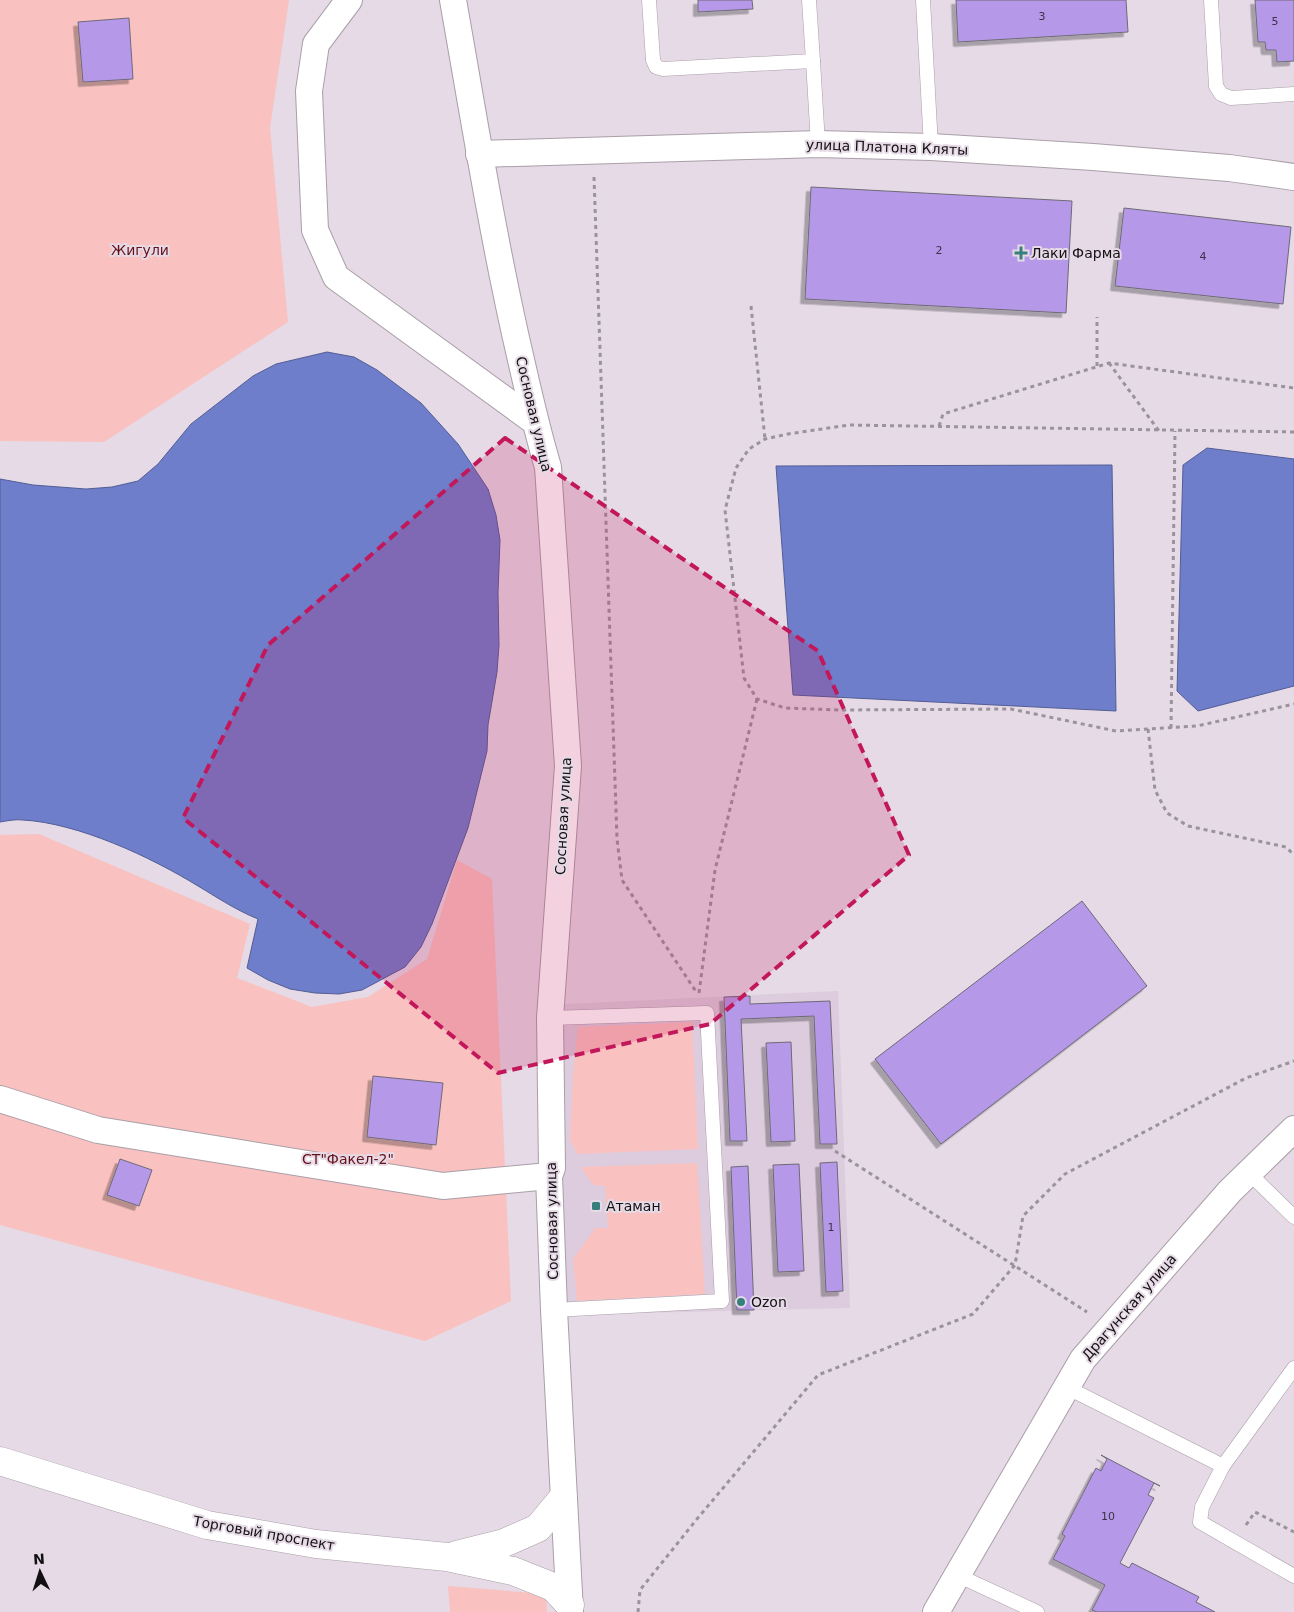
<svg xmlns="http://www.w3.org/2000/svg" width="1294" height="1612" font-family="'DejaVu Sans',sans-serif">
<defs>
<filter id="shadow"><feDropShadow dx="-4.5" dy="4.5" stdDeviation="0" flood-color="#0004"/></filter>
</defs>
<rect width="100%" height="100%" fill="#e5dae5"/>
<path fill="#dcd" d="M 838,991 L 850,1308 L 560,1315 L 544,1005 Z"/>
<g fill="#f9c1bf">
<path d="M 0,0 L 289,0 L 270,128 L 288,322 L 104,442 L 0,441 Z"/>
<path d="M 39,834 L 250,924 L 237,978 L 312,1007 L 368,997 L 427,959 L 457,860 L 492,879 L 511,1301 L 425,1341 L 0,1225 L 0,835 Z"/>
<path d="M 692,1022 L 698,1149 L 577,1154 L 570,1140 L 573,1074 L 578,1027 Z"/>
<path d="M 697,1163 L 705,1294 L 577,1301 L 573,1259 L 595,1228 L 608,1228 L 605,1186 L 593,1185 L 581,1167 Z"/>
<path d="M 448,1586 L 546,1594 L 547,1612 L 450,1612 Z"/>
</g>
<g fill="#6e7ecb" stroke="#535d94">
<path d="M 327,352 L 354,357 L 377,370 L 421,403 L 458,444 L 488,489 L 496,515 L 500,540 L 498,593 L 499,645 L 497,672 L 488,725 L 487,751 L 468,828 L 432,924 L 421,947 L 405,967 L 362,990 L 339,994 L 315,993 L 290,989 L 268,980 L 247,968 L 258,919 C 236,910 218,898 198,886 C 151,857 78,823 23,820 C 15,819 7,821 0,822 L 0,479 L 33,485 L 86,489 L 112,487 L 138,481 L 158,464 L 191,424 L 253,376 L 276,364 Z"/>
<path d="M 1207,448 L 1294,459 L 1294,686 L 1198,711 L 1177,691 L 1183,465 Z"/>
<path d="M 1112,465 L 1116,711 L 793,695 L 776,466 Z"/>
</g>
<g fill="#b698e9" stroke="#6e6a76" filter="url(#shadow)">
<path d="M 698,0 L 752,0 L 753,9 L 698,12 Z"/>
<path d="M 956,0 L 1126,0 L 1128,32 L 958,42 Z"/>
<path d="M 1255,0 L 1294,0 L 1294,61 L 1277,62 L 1276,50 L 1266,50 L 1265,42 L 1258,42 Z"/>
<path d="M 129,18 L 133,79 L 83,82 L 78,22 Z"/>
<path d="M 811,187 L 1072,201 L 1066,313 L 805,299 Z"/>
<path d="M 1124,208 L 1291,227 L 1283,304 L 1115,286 Z"/>
<path d="M 1082,901 L 1147,986 L 941,1144 L 875,1059 Z"/>
<path d="M 750,996 L 750,1004 L 830,1001 L 837,1144 L 820,1144 L 814,1016 L 741,1019 L 747,1141 L 730,1141 L 724,997 Z"/>
<path d="M 791,1042 L 795,1141 L 771,1142 L 766,1043 Z"/>
<path d="M 373,1076 L 443,1083 L 436,1145 L 367,1137 Z"/>
<path d="M 120,1159 L 152,1170 L 139,1206 L 107,1195 Z"/>
<path d="M 837,1162 L 843,1291 L 826,1292 L 820,1163 Z"/>
<path d="M 799,1164 L 804,1271 L 778,1272 L 773,1165 Z"/>
<path d="M 748,1166 L 754,1310 L 737,1310 L 731,1167 Z"/>
<path d="M 1101,1455 L 1160,1486 L 1154,1483 L 1148,1495 L 1154,1498 L 1120,1563 L 1129,1568 L 1132,1563 L 1199,1597 L 1196,1602 L 1215,1612 L 1097,1612 L 1092,1610 L 1105,1585 L 1053,1559 L 1065,1536 L 1062,1534 L 1096,1468 L 1101,1471 L 1107,1459 Z"/>
</g>
<g fill="none" stroke-linecap="round" stroke-linejoin="round">
<defs>
<g id="service">
<path d="M 649,0 L 653,60 L 656,67 L 663,69 L 813,61 L 809,0"/>
<path d="M 923,0 L 931,147"/>
<path d="M 1211,0 L 1216,86 L 1221,94 L 1231,98 L 1294,94"/>
<path d="M 813,61 L 818,144"/>
<path d="M 550,1018 L 707,1013 L 722,1301 L 554,1310"/>
<path d="M 1249,1173 L 1294,1217"/>
<path d="M 1066,1387 L 1223,1466 L 1202,1507 L 1200,1522 L 1294,1576"/>
<path d="M 1223,1466 L 1294,1368"/>
<path d="M 957,1575 L 1037,1612"/>
</g>
<g id="minor">
<path d="M 349,0 L 316,44 L 309,91 L 315,230 L 336,277 L 534,421"/>
<path d="M 453,0 C 473,113 491,226 516,338 C 526,381 535,424 548,467 L 568,766 L 550,1018 L 552,1168 L 549,1176 L 554,1310 L 570,1612"/>
<path d="M 479,154 L 818,144 L 931,147 L 1093,157 L 1229,168 L 1294,177"/>
<path d="M 0,1099 L 98,1130 L 443,1186 L 549,1176"/>
<path d="M 936,1612 L 1083,1359 L 1230,1191 L 1294,1129"/>
</g>
<g id="tertiary">
<path d="M 0,1461 L 207,1525 L 316,1544 L 447,1557 L 513,1571 L 553,1587 L 570,1605"/>
<path d="M 456,1555 L 504,1543 L 538,1528 L 563,1498"/>
</g>
</defs>
<use href="#service" stroke="#a99fa8" stroke-width="15"/>
<use href="#minor" stroke="#a99fa8" stroke-width="28"/>
<use href="#tertiary" stroke="#a99fa8" stroke-width="29"/>
<g stroke="#9b939b" stroke-width="3" stroke-dasharray="4 4" stroke-linecap="butt">
<path d="M 594,177 L 617,839 L 622,880 L 697,993"/>
<path d="M 751,306 L 765,439"/>
<path d="M 1109,363 L 1159,431"/>
<path d="M 1097,366 L 1097,317"/>
<path d="M 939,426 L 943,414 L 1109,363 L 1294,388"/>
<path d="M 1294,432 L 849,425 L 788,434 L 765,439 L 749,449 L 736,468 L 725,510 L 744,678 L 757,699 L 785,708 L 840,710 L 1011,709 L 1116,731 L 1197,726 L 1294,704"/>
<path d="M 1171,728 L 1175,431"/>
<path d="M 1148,729 L 1155,790 L 1167,813 L 1188,826 L 1286,847 L 1294,855"/>
<path d="M 699,993 L 715,870 L 757,699"/>
<path d="M 835,1151 L 1087,1312"/>
<path d="M 1246,1525 L 1255,1512 L 1294,1532"/>
<path d="M 638,1612 L 640,1590 L 697,1519 L 818,1375 L 973,1314 L 1015,1265 L 1023,1216 L 1065,1174 L 1246,1078 L 1294,1061"/>
</g>
<use href="#service" stroke="#fff" stroke-width="14"/>
<use href="#minor" stroke="#fff" stroke-width="26"/>
<use href="#tertiary" stroke="#fff" stroke-width="28"/>
</g>
<path fill="#c2185b" fill-opacity="0.2" stroke="#c2185b" stroke-width="4" stroke-dasharray="10 6" stroke-linejoin="round" d="M 505,438 L 818,651 L 909,855 L 710,1024 L 498,1073 L 183,818 L 268,645 Z"/>
<g fill="#367f7d" stroke="#e5dae5" stroke-width="2">
<path d="M1018.5 245.5h5v5h5v5h-5v5h-5v-5h-5v-5h5z"/>
<rect x="591" y="1201" width="10" height="10" rx="2.5"/>
<circle cx="741" cy="1302" r="5"/>
</g>
<g text-anchor="middle" dominant-baseline="central" stroke-width="4" stroke-linejoin="round" paint-order="stroke">
<g font-size="11" fill="#3c3248">
<text x="1042" y="16">3</text>
<text x="1275" y="21">5</text>
<text x="939" y="250">2</text>
<text x="1203" y="256">4</text>
<text x="831" y="1227">1</text>
<text x="1108" y="1516">10</text>
</g>
<g font-size="14" fill="#131013" stroke="#e5dae5">
<text transform="translate(887 147) rotate(2)">улица Платона Кляты</text>
<text transform="translate(534 414) rotate(77)">Сосновая улица</text>
<text transform="translate(563 816) rotate(-87)">Сосновая улица</text>
<text transform="translate(552 1221) rotate(-91)">Сосновая улица</text>
<text transform="translate(1129 1307) rotate(-49)">Драгунская улица</text>
<text transform="translate(264 1533) rotate(10)">Торговый проспект</text>
</g>
<g font-size="14" fill="#66101a" stroke="#e5dae5">
<text x="140" y="250">Жигули</text>
<text x="348" y="1159">СТ"Факел-2"</text>
</g>
<g font-size="14" fill="#131013" stroke="#e5dae5" text-anchor="start">
<text x="1031" y="253">Лаки Фарма</text>
<text x="606" y="1206">Атаман</text>
<text x="751" y="1302">Ozon</text>
</g>
</g>
<g transform="translate(40 1572) rotate(356)" stroke="#e5dae5" stroke-width="4" paint-order="stroke">
<path d="M0-4L9 19L0 12L-9 19Z" fill="#131013"/>
<text y="-8" font-size="14" font-weight="bold" text-anchor="middle" fill="#131013">N</text>
</g>
</svg>
